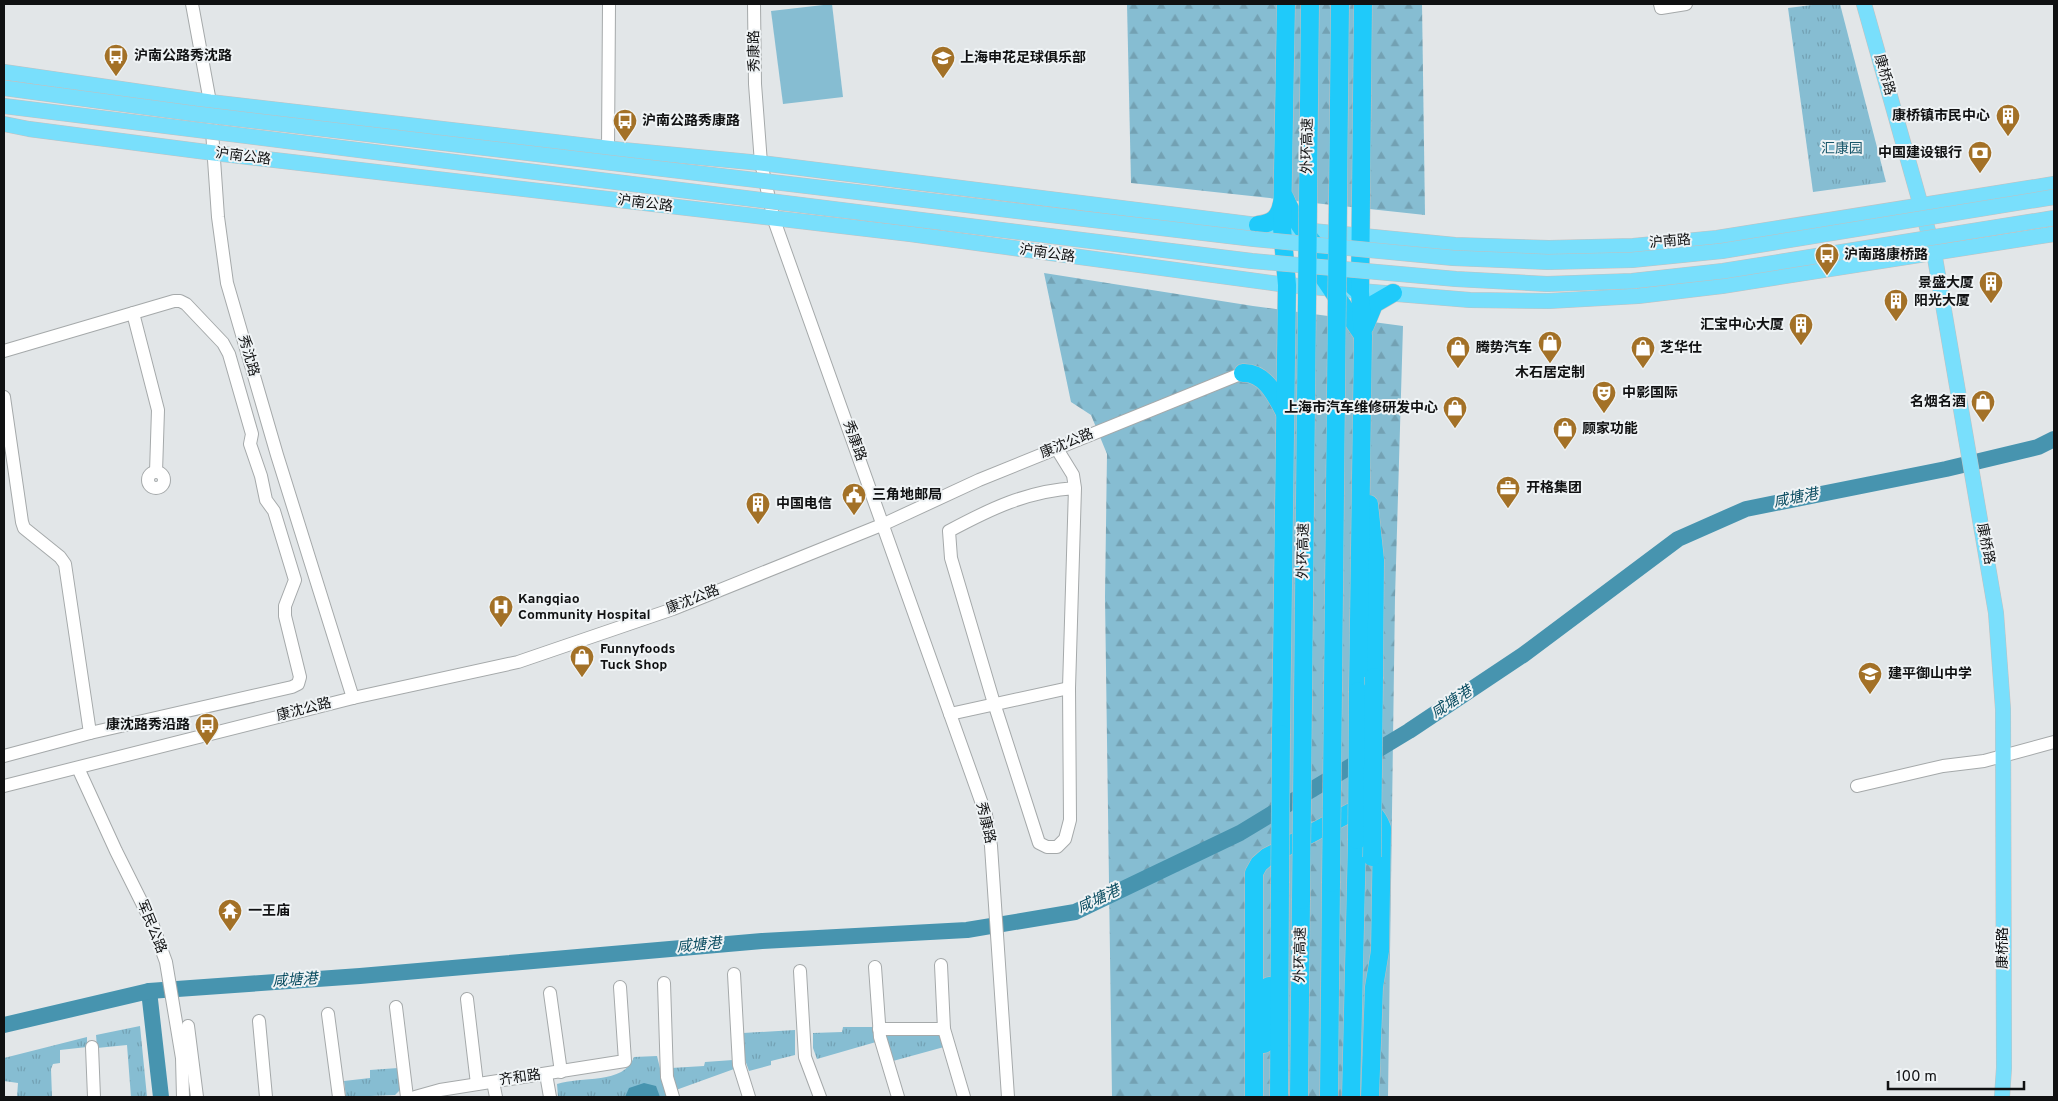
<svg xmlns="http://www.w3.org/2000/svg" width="2058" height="1101" font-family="Overpass,'Noto Sans SC',sans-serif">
<defs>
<pattern id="grass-tufts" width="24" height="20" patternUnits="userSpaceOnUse" patternTransform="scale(1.25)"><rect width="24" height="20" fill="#86bdd2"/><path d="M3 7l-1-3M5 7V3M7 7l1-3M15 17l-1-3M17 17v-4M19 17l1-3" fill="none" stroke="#73a1b3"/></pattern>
<pattern id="forest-firs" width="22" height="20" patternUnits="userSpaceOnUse" patternTransform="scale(1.25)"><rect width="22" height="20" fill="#86bdd2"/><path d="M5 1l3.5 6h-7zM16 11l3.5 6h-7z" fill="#73a1b3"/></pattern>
</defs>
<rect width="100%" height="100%" fill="#e2e6e8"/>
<g fill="url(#grass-tufts)">
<path d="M 1820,4 L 1840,4 L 1886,182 L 1813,192 L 1788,8 Z"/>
<path d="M 140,1026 L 147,1097 L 131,1097 L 127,1045 L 97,1048 L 96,1035 Z"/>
<path d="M 843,1027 L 874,1027 L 876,1042 L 817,1059 L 813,1048 L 813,1033 L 842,1032 Z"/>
<path d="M 795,1030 L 795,1055 L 771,1061 L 771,1065 L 749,1071 L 744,1057 L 743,1033 Z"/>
<path d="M 885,1034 L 940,1036 L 944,1047 L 893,1061 Z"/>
<path d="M 87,1037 L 87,1047 L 60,1050 L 60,1063 L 53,1064 L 51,1069 L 52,1097 L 17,1097 L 18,1083 L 4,1081 L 4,1058 Z"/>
<path d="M 657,1056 L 667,1097 L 558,1097 L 557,1084 C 581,1076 624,1085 634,1057 Z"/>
<path d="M 733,1060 L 734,1069 L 676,1090 L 671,1068 L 704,1066 L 705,1062 Z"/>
<path d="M 398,1068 L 400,1090 L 395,1095 L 346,1097 L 344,1081 L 370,1078 L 370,1070 Z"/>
</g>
<g fill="url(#forest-firs)">
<path d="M 1127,4 L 1422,4 L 1425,215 L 1131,183 Z"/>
<path d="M 1044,273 L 1253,306 L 1403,326 L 1395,598 L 1388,1097 L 1112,1097 L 1105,597 L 1107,454 L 1091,415 L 1071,402 Z"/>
</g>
<path fill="#86bdd2" d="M 832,4 L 843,97 L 783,104 L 771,11 Z"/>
<path fill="#4794af" d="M 644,1083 L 656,1086 L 660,1097 L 625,1097 L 629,1088 Z"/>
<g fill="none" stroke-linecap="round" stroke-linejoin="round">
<g stroke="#4794af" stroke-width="16">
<path d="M 149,991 L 161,1097"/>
<path d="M 4,1025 L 149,991 L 360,976 L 762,941 L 967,930 L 1075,912 L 1240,833 L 1409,731 L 1523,655 L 1678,539 L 1746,509 L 1946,469 L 2038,447 L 2054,439"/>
</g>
<defs>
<g id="minor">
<path d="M 192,4 L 210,102 L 218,217 L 227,283 L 277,455 L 353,698"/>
<path d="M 754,4 L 755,84 L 761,163 L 774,220 L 986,815 L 991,846 L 1008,1097"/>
<path d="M 1660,4 L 1661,8 L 1686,4"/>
<path d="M 608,149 L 609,4"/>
<path d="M 133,313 L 158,410 L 156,472"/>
<path d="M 4,351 L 174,301 L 180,301 L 186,304 L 223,343 L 229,354 L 252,434 L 250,444 L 261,476 L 266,500 L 274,511 L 295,580 L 285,606 L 285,616 L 300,677 L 298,684 L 292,687 L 90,733 L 4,756"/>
<path d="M 4,397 L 22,522 L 24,528 L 60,557 L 65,564 L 90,733"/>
<path d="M 1057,449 L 1073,475 L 1075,488 C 1027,491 990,509 949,531 L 951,558 L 993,700 L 1039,843 L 1047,847 L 1057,847 L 1065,839 L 1070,820 L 1069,688 L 1075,488"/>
<circle cx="156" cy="480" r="8"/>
<path d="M 950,714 L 1069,688"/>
<path d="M 78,768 L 116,851 L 152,923 L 166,962 L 182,1058 L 183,1097"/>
<path d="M 4,786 L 353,698 L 518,662 L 673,609 L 884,524 L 979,480 L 1243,373"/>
<path d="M 1857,786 L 1943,766 L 1984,761 L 2054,742"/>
<path d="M 941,965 L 944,1029 L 964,1097"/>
<path d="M 875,967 L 880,1037 L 898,1097"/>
<path d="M 800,971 L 805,1057 L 820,1097"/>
<path d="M 734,974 L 739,1065 L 749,1097"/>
<path d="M 664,983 L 667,1077 L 673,1097"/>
<path d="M 550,993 L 561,1072"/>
<path d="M 467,999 L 477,1084"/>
<path d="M 396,1007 L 407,1097"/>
<path d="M 328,1014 L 339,1097"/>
<path d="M 259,1021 L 266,1097"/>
<path d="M 188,1026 L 197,1097"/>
<path d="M 879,1029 L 944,1029"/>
<path d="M 92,1047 L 94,1097"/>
<path d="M 546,1074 L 550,1097"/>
<path d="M 493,1082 L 496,1097"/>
<path d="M 415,1097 L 440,1090 L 625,1061 L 620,987"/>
</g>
<g id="major">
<path d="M 1864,4 L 1934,252 L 1996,613 L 2003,709 L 2004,1068 L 2002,1097"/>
<path d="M 4,72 L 210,102 L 623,150 L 761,163 L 1282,228 L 1455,245 L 1549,248 L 1633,246 L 1717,238 L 2054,184"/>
<path d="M 4,124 L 29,129 L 214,153 L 910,234 L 1287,285 L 1470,300 L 1549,301 L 1638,296 L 1722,286 L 2054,234"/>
</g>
<g id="highway">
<path d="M 1285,198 C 1296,227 1336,272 1360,292"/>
<path d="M 1258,225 C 1273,223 1279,218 1282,203"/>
<path d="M 1309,256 L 1362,334"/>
<path d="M 1365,326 L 1374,304 L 1393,293"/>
<path d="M 1243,373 C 1265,372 1276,396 1285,413"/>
<path d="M 1369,504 L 1375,560 L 1374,677"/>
<path d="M 1358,691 L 1363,336 L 1360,292 L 1363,4"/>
<path d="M 1281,734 L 1287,285 L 1282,228 L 1286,4"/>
<path d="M 1264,1044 L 1269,986"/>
<path d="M 1254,1097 L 1254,873 L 1259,864 L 1267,857 L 1357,809 C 1371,809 1377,815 1382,828 L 1380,951 L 1374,987 L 1370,1097"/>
<path d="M 1279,1097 L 1280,883"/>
<path d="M 1299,1097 L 1301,900"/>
<path d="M 1329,1097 L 1331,883"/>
<path d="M 1351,1097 L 1357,840"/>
</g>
</defs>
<use href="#minor" stroke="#a5a9aa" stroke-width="14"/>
<use href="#major" stroke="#c1c1c1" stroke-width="16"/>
<use href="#highway" stroke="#c1c1c1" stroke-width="19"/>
<use href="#minor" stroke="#fff" stroke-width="12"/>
<use href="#major" stroke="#79dffc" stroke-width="15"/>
<use href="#highway" stroke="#1fcafa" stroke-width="18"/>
<defs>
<g id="major-bridge">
<path d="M 4,88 L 197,114 L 1254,239 L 1453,258 L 1548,262 L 1632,260 L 1722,251 L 2054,197"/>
<path d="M 4,106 L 1252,261 L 1456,279 L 1547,284 L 1632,281 L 1723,271 L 2054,218"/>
</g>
<g id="highway-bridge">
<path d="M 1357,840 L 1358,691"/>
<path d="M 1372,857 L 1374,677"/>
<path d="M 1280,883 L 1281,734"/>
<path d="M 1331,883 L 1340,4"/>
<path d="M 1301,900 L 1310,4"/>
</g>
</defs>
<use href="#major-bridge" stroke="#c1c1c1" stroke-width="16" stroke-linecap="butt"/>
<use href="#highway-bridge" stroke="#c1c1c1" stroke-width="19" stroke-linecap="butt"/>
<use href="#major-bridge" stroke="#79dffc" stroke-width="15"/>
<use href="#highway-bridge" stroke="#1fcafa" stroke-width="18"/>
</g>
<defs>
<symbol id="bus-pin" viewBox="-11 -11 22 30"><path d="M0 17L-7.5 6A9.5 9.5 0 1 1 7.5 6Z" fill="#a37127" stroke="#eff3f5"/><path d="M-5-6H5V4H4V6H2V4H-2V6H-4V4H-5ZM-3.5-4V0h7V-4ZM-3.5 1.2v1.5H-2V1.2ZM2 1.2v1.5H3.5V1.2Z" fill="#fff"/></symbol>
<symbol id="school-pin" viewBox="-11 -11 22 30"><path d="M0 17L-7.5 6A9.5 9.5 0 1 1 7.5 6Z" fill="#a37127" stroke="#eff3f5"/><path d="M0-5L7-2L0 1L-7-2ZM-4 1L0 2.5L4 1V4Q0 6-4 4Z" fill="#fff"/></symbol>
<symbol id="building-pin" viewBox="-11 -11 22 30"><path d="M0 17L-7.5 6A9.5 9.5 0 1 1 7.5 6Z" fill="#a37127" stroke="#eff3f5"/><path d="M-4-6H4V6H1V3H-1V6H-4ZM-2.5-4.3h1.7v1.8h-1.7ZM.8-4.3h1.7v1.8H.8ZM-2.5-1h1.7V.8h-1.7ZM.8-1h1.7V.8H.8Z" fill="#fff"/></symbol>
<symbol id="bank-pin" viewBox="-11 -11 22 30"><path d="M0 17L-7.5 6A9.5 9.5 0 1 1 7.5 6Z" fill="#a37127" stroke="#eff3f5"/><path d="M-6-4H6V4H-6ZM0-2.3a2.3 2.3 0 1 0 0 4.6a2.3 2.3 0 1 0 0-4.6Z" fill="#fff"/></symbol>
<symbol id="shop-pin" viewBox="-11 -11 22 30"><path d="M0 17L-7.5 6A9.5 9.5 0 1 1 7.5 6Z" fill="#a37127" stroke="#eff3f5"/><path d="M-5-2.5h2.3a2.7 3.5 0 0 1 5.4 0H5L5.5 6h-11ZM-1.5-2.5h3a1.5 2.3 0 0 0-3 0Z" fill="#fff"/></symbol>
<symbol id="theatre-pin" viewBox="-11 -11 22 30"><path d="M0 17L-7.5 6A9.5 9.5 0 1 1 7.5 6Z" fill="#a37127" stroke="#eff3f5"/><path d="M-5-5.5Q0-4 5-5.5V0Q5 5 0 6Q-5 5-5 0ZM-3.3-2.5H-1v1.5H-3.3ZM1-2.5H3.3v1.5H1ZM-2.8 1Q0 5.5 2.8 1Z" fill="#fff"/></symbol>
<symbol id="office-pin" viewBox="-11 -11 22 30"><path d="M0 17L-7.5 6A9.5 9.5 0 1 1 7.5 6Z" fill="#a37127" stroke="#eff3f5"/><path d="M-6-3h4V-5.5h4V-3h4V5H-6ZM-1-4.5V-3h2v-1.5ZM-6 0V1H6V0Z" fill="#fff"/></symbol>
<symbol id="civic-pin" viewBox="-11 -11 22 30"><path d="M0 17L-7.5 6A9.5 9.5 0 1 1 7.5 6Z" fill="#a37127" stroke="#eff3f5"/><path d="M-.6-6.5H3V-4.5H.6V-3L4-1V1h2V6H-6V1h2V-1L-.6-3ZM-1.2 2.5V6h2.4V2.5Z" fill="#fff"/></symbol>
<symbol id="hospital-pin" viewBox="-11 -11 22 30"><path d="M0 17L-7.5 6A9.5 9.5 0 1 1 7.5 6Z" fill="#a37127" stroke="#eff3f5"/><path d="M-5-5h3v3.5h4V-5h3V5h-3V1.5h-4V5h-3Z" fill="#fff"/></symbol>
<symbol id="temple-pin" viewBox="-11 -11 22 30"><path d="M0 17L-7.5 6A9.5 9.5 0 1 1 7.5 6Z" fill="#a37127" stroke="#eff3f5"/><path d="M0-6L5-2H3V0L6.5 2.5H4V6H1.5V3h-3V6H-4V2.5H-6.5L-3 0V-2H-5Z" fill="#fff"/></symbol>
</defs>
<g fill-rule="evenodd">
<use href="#bus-pin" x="102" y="42" width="28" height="38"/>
<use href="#school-pin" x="929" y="44" width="28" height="38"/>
<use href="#building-pin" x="1994" y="102" width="28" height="38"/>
<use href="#bus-pin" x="611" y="107" width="28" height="38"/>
<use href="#bank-pin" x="1966" y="139" width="28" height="38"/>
<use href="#bus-pin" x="1813" y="241" width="28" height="38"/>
<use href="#building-pin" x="1977" y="269" width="28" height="38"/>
<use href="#building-pin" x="1882" y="287" width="28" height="38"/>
<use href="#building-pin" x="1787" y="311" width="28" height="38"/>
<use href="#shop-pin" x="1536" y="329" width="28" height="38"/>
<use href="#shop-pin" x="1444" y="334" width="28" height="38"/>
<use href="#shop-pin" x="1629" y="334" width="28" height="38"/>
<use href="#theatre-pin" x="1590" y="379" width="28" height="38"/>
<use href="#shop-pin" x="1969" y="388" width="28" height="38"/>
<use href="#shop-pin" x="1441" y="394" width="28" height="38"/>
<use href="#shop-pin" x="1551" y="415" width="28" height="38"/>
<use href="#office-pin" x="1494" y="474" width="28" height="38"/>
<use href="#civic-pin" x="840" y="481" width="28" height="38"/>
<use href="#building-pin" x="744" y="490" width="28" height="38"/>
<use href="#hospital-pin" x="487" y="593" width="28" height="38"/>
<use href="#shop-pin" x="568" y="643" width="28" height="38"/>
<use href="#school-pin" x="1856" y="660" width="28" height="38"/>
<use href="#bus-pin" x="193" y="711" width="28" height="38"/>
<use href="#temple-pin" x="216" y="897" width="28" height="38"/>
</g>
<g text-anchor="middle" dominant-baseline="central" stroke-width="4" stroke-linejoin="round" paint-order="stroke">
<g font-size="14" fill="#101112" stroke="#eff3f5">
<text transform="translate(755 51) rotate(-91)">秀康路</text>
<text transform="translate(1884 75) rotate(74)">康桥路</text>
<text transform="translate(1308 146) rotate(-89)">外环高速</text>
<text transform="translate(243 157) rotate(7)">沪南公路</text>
<text transform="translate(645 204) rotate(7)">沪南公路</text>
<text transform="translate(1670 242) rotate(-5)">沪南路</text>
<text transform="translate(1047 254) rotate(8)">沪南公路</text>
<text transform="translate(248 356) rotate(74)">秀沈路</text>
<text transform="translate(854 441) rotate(70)">秀康路</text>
<text transform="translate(1067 444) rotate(-22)">康沈公路</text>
<text transform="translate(1985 544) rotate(79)">康桥路</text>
<text transform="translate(1304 551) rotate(-89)">外环高速</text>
<text transform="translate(693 600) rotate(-21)">康沈公路</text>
<text transform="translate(304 710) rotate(-14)">康沈公路</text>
<text transform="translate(985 823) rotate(77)">秀康路</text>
<text transform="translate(151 927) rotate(68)">军民公路</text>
<text transform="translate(2003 948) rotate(-90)">康桥路</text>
<text transform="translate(1301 955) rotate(-89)">外环高速</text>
<text transform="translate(520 1078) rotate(-8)">齐和路</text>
</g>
<g font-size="14" font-weight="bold" fill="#101112" stroke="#eff3f5" text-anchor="start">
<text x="134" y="56">沪南公路秀沈路</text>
<text x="960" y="58">上海申花足球俱乐部</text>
<text x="1990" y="116" text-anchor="end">康桥镇市民中心</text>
<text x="642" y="121">沪南公路秀康路</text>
<text x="1962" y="153" text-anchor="end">中国建设银行</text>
<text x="1844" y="255">沪南路康桥路</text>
<text x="1974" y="283" text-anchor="end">景盛大厦</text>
<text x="1914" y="301">阳光大厦</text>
<text x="1784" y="325" text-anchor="end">汇宝中心大厦</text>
<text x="1476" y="348">腾势汽车</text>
<text x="1660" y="348">芝华仕</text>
<text x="1550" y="373" text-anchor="middle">木石居定制</text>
<text x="1622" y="393">中影国际</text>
<text x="1966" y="402" text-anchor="end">名烟名酒</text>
<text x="1438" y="408" text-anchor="end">上海市汽车维修研发中心</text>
<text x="1582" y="429">顾家功能</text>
<text x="1526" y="488">开格集团</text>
<text x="872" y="495">三角地邮局</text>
<text x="776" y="504">中国电信</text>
<text x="518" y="599">Kangqiao<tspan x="518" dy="16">Community Hospital</tspan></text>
<text x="600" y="649">Funnyfoods<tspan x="600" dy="16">Tuck Shop</tspan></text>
<text x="1888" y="674">建平御山中学</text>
<text x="190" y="725" text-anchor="end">康沈路秀沿路</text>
<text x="248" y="911">一王庙</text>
</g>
<g font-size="14" fill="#17566a" stroke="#eff3f5">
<text x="1842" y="149">汇康园</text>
</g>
<g font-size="15" font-style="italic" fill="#0c4e62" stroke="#eff3f5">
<text transform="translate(1796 499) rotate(-11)">咸塘港</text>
<text transform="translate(1452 703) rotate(-33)">咸塘港</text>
<text transform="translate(1099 900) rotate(-25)">咸塘港</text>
<text transform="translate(699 946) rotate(-5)">咸塘港</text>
<text transform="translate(295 981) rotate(-4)">咸塘港</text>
</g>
</g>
<rect width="2058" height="1101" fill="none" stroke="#101112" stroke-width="10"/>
<path d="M1888 1081v8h136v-8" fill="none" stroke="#101112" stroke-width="2.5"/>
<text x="1896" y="1081" font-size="15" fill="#101112" stroke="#eff3f5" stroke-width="4" paint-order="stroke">100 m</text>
</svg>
